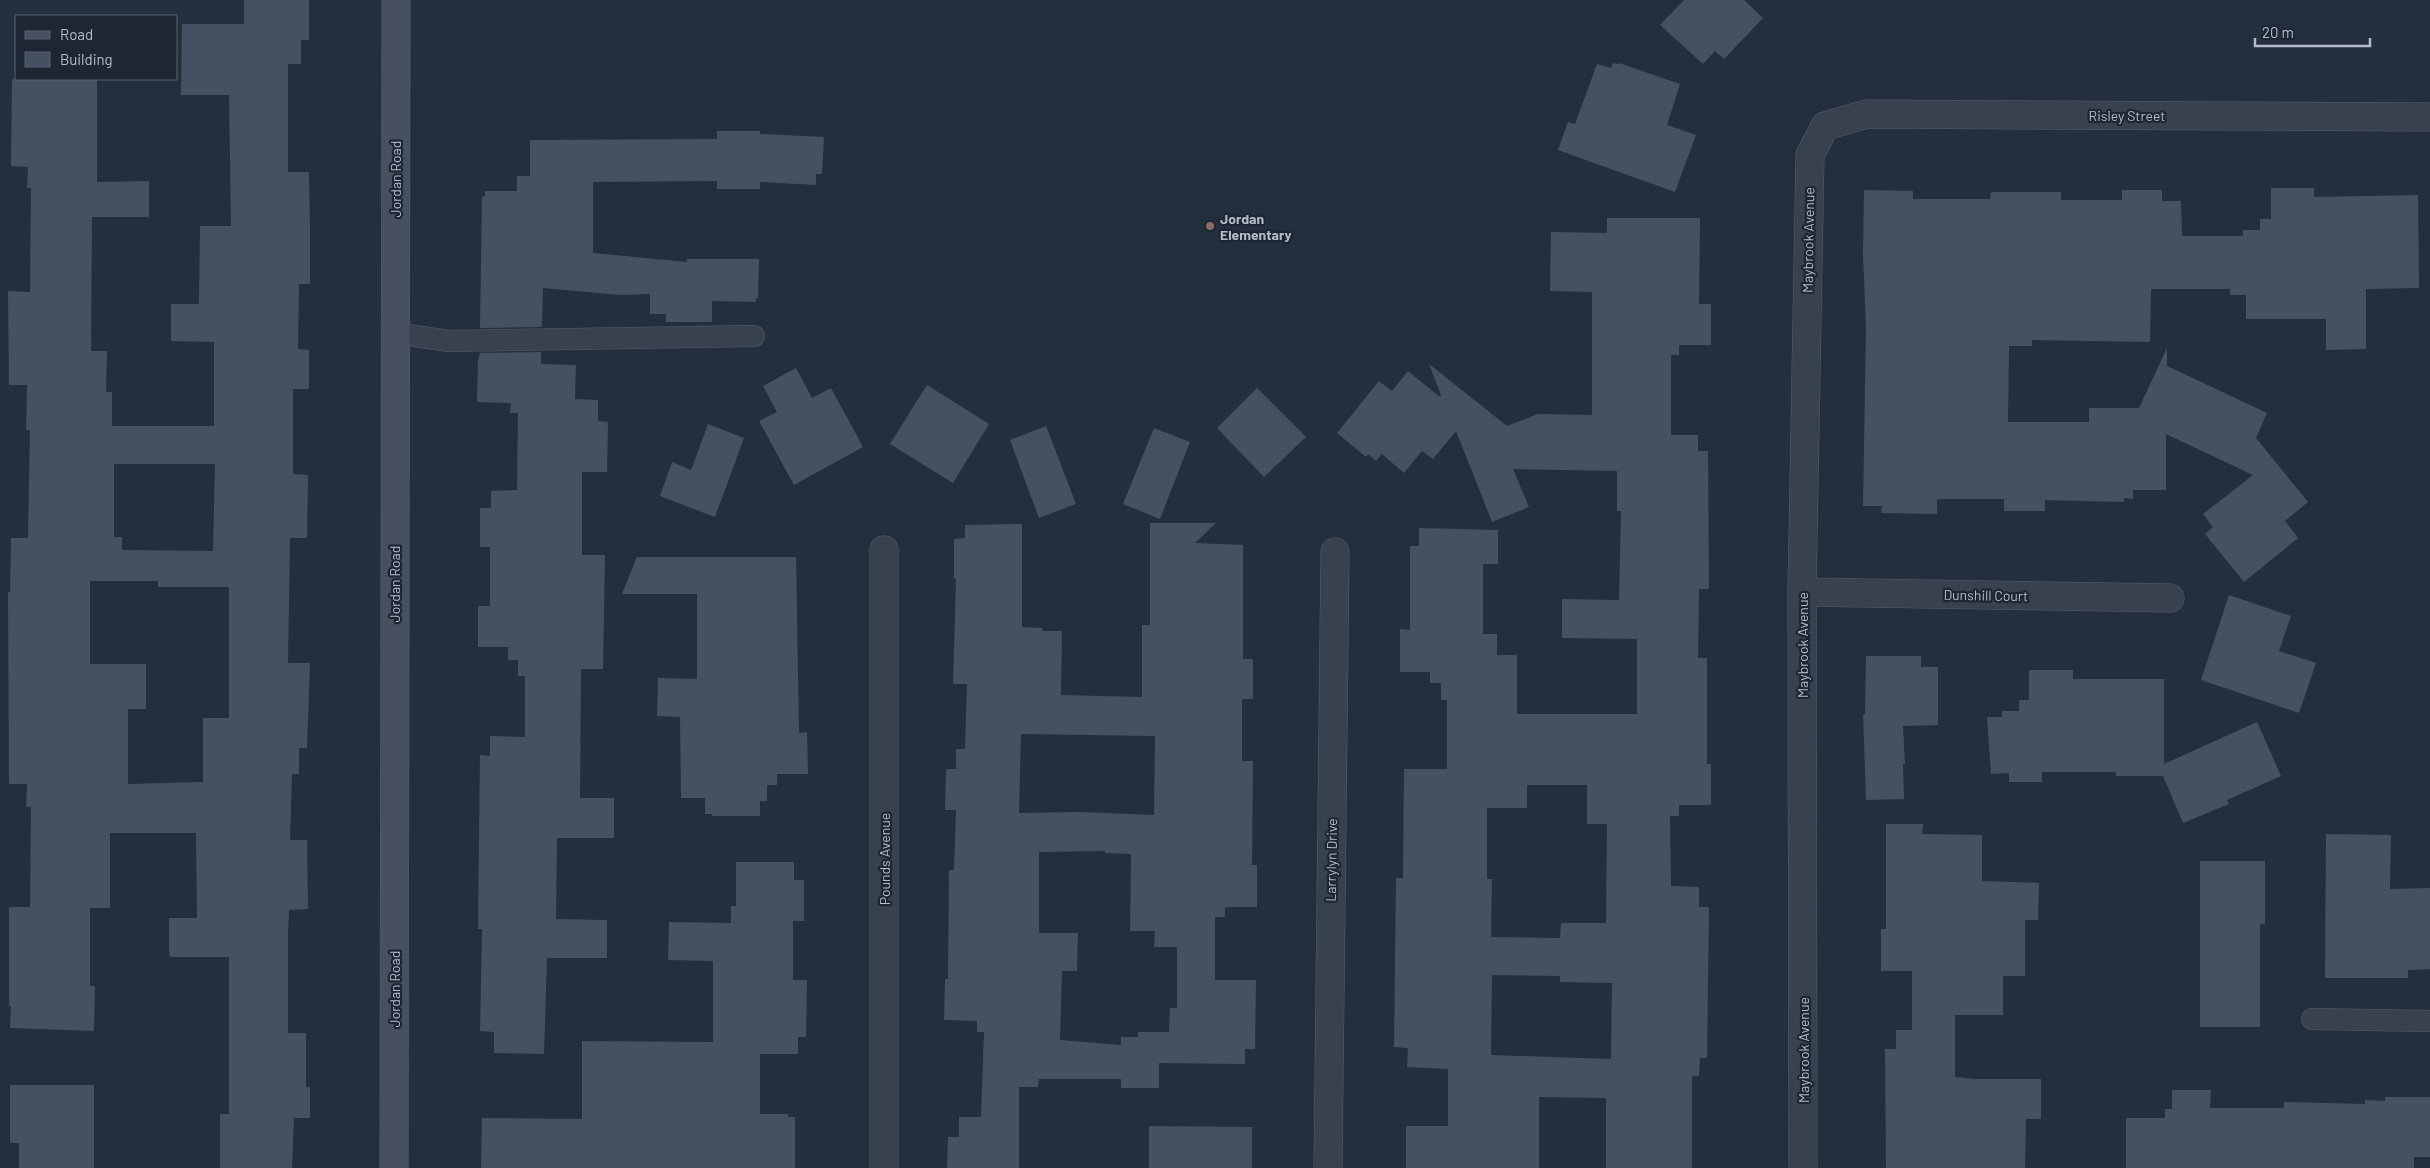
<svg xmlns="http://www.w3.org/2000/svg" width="2430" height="1168" font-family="Barlow,sans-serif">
<rect width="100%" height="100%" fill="#242f3e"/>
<g fill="#455162" fill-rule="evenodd">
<path d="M 244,0 L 309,0 L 309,40 L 301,40 L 301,64 L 288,64 L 288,172 L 309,172 L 310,227 L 310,284 L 299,284 L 298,349 L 309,350 L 309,389 L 293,389 L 293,474 L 308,475 L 307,538 L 290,538 L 288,663 L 310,663 L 307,748 L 299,748 L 299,774 L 292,774 L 290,840 L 307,840 L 308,909 L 289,910 L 288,932 L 288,1033 L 306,1033 L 306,1087 L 310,1087 L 310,1118 L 294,1118 L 292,1168 L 220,1168 L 220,1114 L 229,1114 L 229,957 L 170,957 L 169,950 L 169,918 L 197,918 L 196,833 L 110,833 L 110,908 L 90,908 L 90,986 L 95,986 L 94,1031 L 10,1028 L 11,1006 L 9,1006 L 9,907 L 30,907 L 31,807 L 26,807 L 27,784 L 9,784 L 8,592 L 10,592 L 11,538 L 28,538 L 30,430 L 26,430 L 27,385 L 9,385 L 8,291 L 30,292 L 31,188 L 27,188 L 28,167 L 11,166 L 12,79 L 97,79 L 97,182 L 149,181 L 149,217 L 92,217 L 91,351 L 107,351 L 106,392 L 112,392 L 112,426 L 214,426 L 214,342 L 171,341 L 171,304 L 199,304 L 200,226 L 231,226 L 229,95 L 181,95 L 182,24 L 244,24 ZM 114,464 L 215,464 L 213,551 L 122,550 L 122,537 L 114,537 ZM 90,581 L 158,581 L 158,587 L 229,587 L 229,718 L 203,718 L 203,782 L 128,784 L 128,709 L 146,709 L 146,664 L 90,664 Z"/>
<path d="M 1684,0 L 1744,0 L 1763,18 L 1724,59 L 1715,51 L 1703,64 L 1660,25 Z"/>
<path d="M 1613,63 L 1618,64 L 1619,63 L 1680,84 L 1667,125 L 1696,135 L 1675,192 L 1558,150 L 1568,122 L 1575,124 L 1597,64 L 1611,68 Z"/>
<path d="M 717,131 L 760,131 L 760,134 L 824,137 L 822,174 L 816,174 L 816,185 L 760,182 L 760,189 L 717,189 L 717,181 L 593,182 L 593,253 L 687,262 L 687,259 L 759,259 L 758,298 L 756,298 L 756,302 L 712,301 L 712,322 L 666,322 L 666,314 L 650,314 L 650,294 L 620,295 L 543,288 L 542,327 L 480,328 L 482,197 L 485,196 L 485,191 L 517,191 L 517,176 L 530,176 L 530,140 L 717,139 Z"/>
<path d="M 2271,188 L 2314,188 L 2314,197 L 2418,195 L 2419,288 L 2366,289 L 2366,349 L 2326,350 L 2326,319 L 2246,319 L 2246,295 L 2230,295 L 2230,289 L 2151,289 L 2150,342 L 2032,340 L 2032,346 L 2009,346 L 2008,422 L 2089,422 L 2089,408 L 2139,408 L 2167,348 L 2167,366 L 2267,413 L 2256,438 L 2308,502 L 2285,521 L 2298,538 L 2244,582 L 2205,534 L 2213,527 L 2203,514 L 2253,475 L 2166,434 L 2166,490 L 2133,490 L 2133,499 L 2124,498 L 2124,502 L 2045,500 L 2045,511 L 2004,511 L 2004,499 L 1937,499 L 1937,514 L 1881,513 L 1882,506 L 1863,506 L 1866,326 L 1863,256 L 1864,190 L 1913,191 L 1913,199 L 1990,199 L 1991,192 L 2061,192 L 2061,200 L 2122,200 L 2122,190 L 2162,190 L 2162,201 L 2181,201 L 2182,236 L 2243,236 L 2243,230 L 2260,230 L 2260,219 L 2271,219 Z"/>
<path d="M 1607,218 L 1700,218 L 1699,304 L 1711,304 L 1711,345 L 1679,345 L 1679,355 L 1671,355 L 1671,435 L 1698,435 L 1698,451 L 1708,451 L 1709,589 L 1699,589 L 1698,658 L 1707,658 L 1707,764 L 1711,764 L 1711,805 L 1679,805 L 1679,816 L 1670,816 L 1671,886 L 1699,887 L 1699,907 L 1709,907 L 1707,1058 L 1700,1058 L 1699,1076 L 1692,1076 L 1692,1168 L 1606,1168 L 1606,1098 L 1539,1097 L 1539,1168 L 1406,1168 L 1406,1126 L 1448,1126 L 1448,1069 L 1407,1067 L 1408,1048 L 1394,1047 L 1396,878 L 1403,878 L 1404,769 L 1447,769 L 1447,700 L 1441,700 L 1441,683 L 1430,683 L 1430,672 L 1400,672 L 1400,629 L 1410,630 L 1410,546 L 1419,546 L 1419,528 L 1498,530 L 1498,564 L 1483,564 L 1483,634 L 1497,634 L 1497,655 L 1517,655 L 1517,714 L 1637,714 L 1637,639 L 1562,638 L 1562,599 L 1619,600 L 1621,511 L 1617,511 L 1617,471 L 1513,469 L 1529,507 L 1492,522 L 1456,431 L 1433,459 L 1422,451 L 1404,473 L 1382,454 L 1376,461 L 1368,454 L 1366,457 L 1337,433 L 1379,381 L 1392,391 L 1408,371 L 1440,397 L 1441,395 L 1429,364 L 1507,426 L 1538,414 L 1592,415 L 1592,292 L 1550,291 L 1551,232 L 1607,233 ZM 1527,785 L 1587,785 L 1587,824 L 1607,824 L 1606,923 L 1561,923 L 1560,938 L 1491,937 L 1492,879 L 1487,879 L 1487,808 L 1527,808 ZM 1492,975 L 1560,976 L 1560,982 L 1612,983 L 1611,1059 L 1491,1055 Z"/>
<path d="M 541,352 L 541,364 L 576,365 L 575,399 L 598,400 L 598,421 L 608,422 L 607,472 L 582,472 L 582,555 L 605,555 L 603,669 L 581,669 L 580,798 L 614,798 L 614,838 L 557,838 L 556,919 L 607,920 L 607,958 L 547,958 L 544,1054 L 494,1053 L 494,1032 L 480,1031 L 482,929 L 478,929 L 480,755 L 490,756 L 490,736 L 525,737 L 525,676 L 518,676 L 518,660 L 508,660 L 508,647 L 478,647 L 478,606 L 490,606 L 490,547 L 480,547 L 480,508 L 491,508 L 491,491 L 517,490 L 518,413 L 510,413 L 511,403 L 477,402 L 478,360 L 480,353 Z"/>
<path d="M 796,368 L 812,398 L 831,388 L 863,447 L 794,485 L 759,421 L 777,412 L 763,386 Z"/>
<path d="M 927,385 L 989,424 L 953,483 L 890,444 Z"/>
<path d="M 1257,388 L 1306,437 L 1264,477 L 1217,428 Z"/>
<path d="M 708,424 L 744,438 L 715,517 L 660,496 L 672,462 L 691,470 Z"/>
<path d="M 1046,426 L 1076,504 L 1039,518 L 1010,440 Z"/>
<path d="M 1154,428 L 1190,442 L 1160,519 L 1123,504 Z"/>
<path d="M 1150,523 L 1216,523 L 1195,543 L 1243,545 L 1243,659 L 1253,659 L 1253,699 L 1242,699 L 1242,761 L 1253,761 L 1252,865 L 1257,865 L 1257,907 L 1225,907 L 1225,917 L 1215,917 L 1215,980 L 1256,980 L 1255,1049 L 1245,1049 L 1245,1064 L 1159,1063 L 1159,1088 L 1121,1088 L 1121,1079 L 1039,1079 L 1038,1087 L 1019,1087 L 1019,1168 L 947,1168 L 948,1137 L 959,1137 L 959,1117 L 981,1117 L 984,1032 L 977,1032 L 977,1021 L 944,1020 L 945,979 L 948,979 L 949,870 L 954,870 L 956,810 L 945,810 L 946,769 L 956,769 L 956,749 L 965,749 L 967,684 L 953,684 L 956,579 L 954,579 L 954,539 L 965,538 L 965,525 L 1022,524 L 1022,627 L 1043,628 L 1042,631 L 1062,631 L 1061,695 L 1142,697 L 1142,625 L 1150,625 ZM 1021,734 L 1155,736 L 1154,815 L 1079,812 L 1019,813 ZM 1105,851 L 1105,853 L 1131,854 L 1130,931 L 1155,931 L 1154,947 L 1177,947 L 1177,1008 L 1170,1008 L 1169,1032 L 1138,1032 L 1138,1037 L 1121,1037 L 1121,1045 L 1060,1040 L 1062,971 L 1077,971 L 1078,933 L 1039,933 L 1039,852 Z"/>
<path d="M 637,557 L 796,557 L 799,733 L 807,732 L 808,774 L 777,774 L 777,785 L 767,785 L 767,801 L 760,801 L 760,816 L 712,816 L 712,814 L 705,814 L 705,798 L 681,798 L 680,717 L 657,716 L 658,678 L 697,679 L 697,594 L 622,594 Z"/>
<path d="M 2229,595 L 2291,616 L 2279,651 L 2316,663 L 2299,713 L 2201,680 Z"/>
<path d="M 1866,656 L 1921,656 L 1921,667 L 1938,667 L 1938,725 L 1903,726 L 1905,764 L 1903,764 L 1904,799 L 1866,800 L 1863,714 L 1865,714 Z"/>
<path d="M 2029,670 L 2073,670 L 2073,679 L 2164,679 L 2164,764 L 2257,722 L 2281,776 L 2227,800 L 2229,804 L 2183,823 L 2163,776 L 2116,776 L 2116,772 L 2042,772 L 2042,782 L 2009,782 L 2009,773 L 1991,774 L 1987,717 L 2002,717 L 2002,711 L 2019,711 L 2019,700 L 2029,700 Z"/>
<path d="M 1886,824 L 1923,824 L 1922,834 L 1982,835 L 1982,881 L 2039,883 L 2038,920 L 2025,920 L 2025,976 L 2003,976 L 2003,1015 L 1955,1015 L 1955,1077 L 1975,1079 L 2041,1079 L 2041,1119 L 2026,1119 L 2025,1168 L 1886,1168 L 1885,1049 L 1896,1049 L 1896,1030 L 1912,1030 L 1912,971 L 1881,971 L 1881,929 L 1886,929 Z"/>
<path d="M 2326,834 L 2391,835 L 2390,889 L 2430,888 L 2430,969 L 2408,970 L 2408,978 L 2325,978 Z"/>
<path d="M 2200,861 L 2265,861 L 2265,924 L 2260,924 L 2260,1027 L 2200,1027 Z"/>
<path d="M 736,862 L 794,862 L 794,880 L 804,880 L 804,921 L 793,921 L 793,980 L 807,980 L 806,1037 L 798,1037 L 798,1054 L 760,1054 L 760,1114 L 788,1114 L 788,1117 L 795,1117 L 795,1168 L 481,1168 L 482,1118 L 582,1119 L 582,1041 L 713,1042 L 713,961 L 668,960 L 669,922 L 731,923 L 731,906 L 736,906 Z"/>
<path d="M 10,1085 L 94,1085 L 94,1168 L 19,1168 L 19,1143 L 10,1143 Z"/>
<path d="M 2172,1090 L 2211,1090 L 2210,1108 L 2284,1108 L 2284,1102 L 2365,1104 L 2365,1100 L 2385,1101 L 2385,1097 L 2430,1097 L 2430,1157 L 2414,1157 L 2414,1168 L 2126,1168 L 2126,1118 L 2165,1118 L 2165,1109 L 2172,1109 Z"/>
<path d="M 1149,1126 L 1252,1127 L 1252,1168 L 1149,1168 Z"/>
</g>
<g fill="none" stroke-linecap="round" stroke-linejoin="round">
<defs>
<g id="lane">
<path d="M 394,333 L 449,341 L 754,336"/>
<path d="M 2312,1019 L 2430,1021"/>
</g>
<g id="street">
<path d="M 884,550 L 884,1168"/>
<path d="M 1802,592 L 2170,598"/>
<path d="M 1328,1168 L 1335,552"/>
<path d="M 1803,1168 L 1802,592 L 1810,155 L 1825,126 L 1867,114 L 2430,117"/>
</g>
<path id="secondary" d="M 394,1168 L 396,0"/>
</defs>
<use href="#lane" stroke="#565f6c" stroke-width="22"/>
<use href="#street" stroke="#565f6c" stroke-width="29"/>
<use href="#secondary" stroke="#565f6c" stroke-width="29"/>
<use href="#lane" stroke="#38414e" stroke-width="21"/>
<use href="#street" stroke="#38414e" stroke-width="28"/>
<use href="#secondary" stroke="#465061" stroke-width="28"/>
</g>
<circle fill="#8d6e63" stroke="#1d2633" stroke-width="2" cx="1210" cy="226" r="5"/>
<g text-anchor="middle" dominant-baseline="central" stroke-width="4.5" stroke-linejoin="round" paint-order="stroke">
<g font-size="14" fill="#b4bcc9" stroke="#1d2633">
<text x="2127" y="115">Risley Street</text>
<text transform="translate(395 179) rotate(-90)">Jordan Road</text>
<text transform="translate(1808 240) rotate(-89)">Maybrook Avenue</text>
<text transform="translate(394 584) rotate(-90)">Jordan Road</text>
<text transform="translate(1986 595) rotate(1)">Dunshill Court</text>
<text transform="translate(1802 645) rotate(-90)">Maybrook Avenue</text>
<text transform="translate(884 859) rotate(-90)">Pounds Avenue</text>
<text transform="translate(1331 860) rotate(-89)">Larrylyn Drive</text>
<text transform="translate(394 989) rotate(-90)">Jordan Road</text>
<text transform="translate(1803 1050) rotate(-90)">Maybrook Avenue</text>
</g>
<g font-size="14" font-weight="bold" fill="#b4bcc9" stroke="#1d2633" text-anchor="start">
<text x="1220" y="218">Jordan<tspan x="1220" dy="16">Elementary</tspan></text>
</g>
</g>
<rect x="15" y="15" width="162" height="65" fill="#1d2633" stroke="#59626f"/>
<rect x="25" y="31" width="25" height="8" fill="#465061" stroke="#59626f"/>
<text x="60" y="40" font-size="15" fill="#b4bcc9">Road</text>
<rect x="25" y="52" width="25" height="15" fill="#455162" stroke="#59626f"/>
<text x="60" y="65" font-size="15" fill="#b4bcc9">Building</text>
<path d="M2255 38v8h115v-8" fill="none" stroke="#b4bcc9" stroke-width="2.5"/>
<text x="2262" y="38" font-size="15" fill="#b4bcc9" stroke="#1d2633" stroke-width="4" paint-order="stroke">20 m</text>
</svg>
